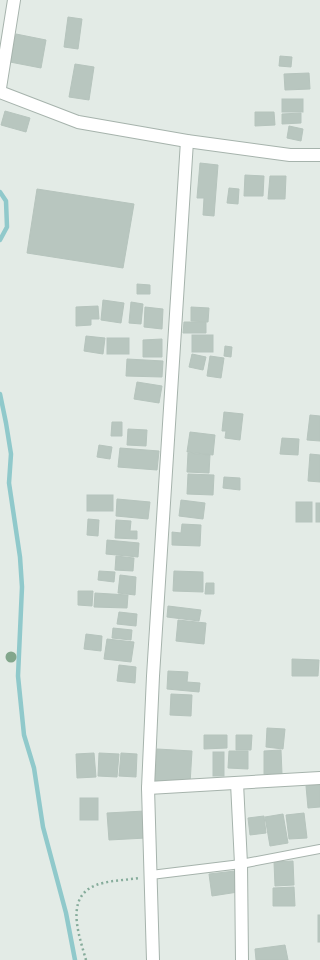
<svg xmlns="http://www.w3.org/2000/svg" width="320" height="960" font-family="'Source Sans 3',sans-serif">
<rect width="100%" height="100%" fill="#e3ebe6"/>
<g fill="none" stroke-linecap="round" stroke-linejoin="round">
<g stroke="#90c9cb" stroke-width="4.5">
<path d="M 0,192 L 6,201 L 7,227 L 0,240"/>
<path d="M 0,394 L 6,423 L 11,454 L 9,483 L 20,557 L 22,587 L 18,676 L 24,735 L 34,768 L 43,827 L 66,913 L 75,960"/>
</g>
</g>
<g fill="#b8c6bf" stroke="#b6c4bd">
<path d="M 68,17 L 82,19 L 78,49 L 64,47 Z"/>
<path d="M 16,34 L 46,40 L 41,68 L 10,62 Z"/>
<path d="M 280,56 L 292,57 L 291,67 L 279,66 Z"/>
<path d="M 75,64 L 94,67 L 89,100 L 69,97 Z"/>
<path d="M 309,73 L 310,89 L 285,90 L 284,74 Z"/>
<rect x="282" y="99" width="21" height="13"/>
<path d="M 5,111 L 30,118 L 26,132 L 1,125 Z"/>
<path d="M 255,112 L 274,112 L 275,125 L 255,126 Z"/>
<path d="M 301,113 L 301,123 L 282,124 L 282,114 Z"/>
<path d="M 289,126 L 303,129 L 301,141 L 287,138 Z"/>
<path d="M 200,163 L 218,165 L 214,216 L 203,215 L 204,198 L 197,198 Z"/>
<path d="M 245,175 L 264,176 L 263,196 L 244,196 Z"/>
<path d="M 270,176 L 286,176 L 285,199 L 268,199 Z"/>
<path d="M 229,188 L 239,189 L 238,204 L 227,203 Z"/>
<path d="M 37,189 L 134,204 L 123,268 L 27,253 Z"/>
<path d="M 137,284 L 150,285 L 150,294 L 137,294 Z"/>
<path d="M 103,300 L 124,303 L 121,323 L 101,320 Z"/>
<path d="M 131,302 L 143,304 L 141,324 L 129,323 Z"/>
<path d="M 98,306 L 99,319 L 91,319 L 91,325 L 76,326 L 76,307 Z"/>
<path d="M 145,307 L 163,309 L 162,329 L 144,327 Z"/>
<path d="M 191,307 L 209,308 L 208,322 L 191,321 Z"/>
<path d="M 184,322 L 206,322 L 206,333 L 183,333 Z"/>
<rect x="192" y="335" width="21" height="17"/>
<path d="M 86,336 L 105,338 L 103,354 L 84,351 Z"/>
<rect x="107" y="338" width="22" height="16"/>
<path d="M 162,339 L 162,357 L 143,357 L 143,340 Z"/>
<path d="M 225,346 L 232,347 L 231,357 L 224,356 Z"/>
<path d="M 192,354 L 206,357 L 203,370 L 189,367 Z"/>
<path d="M 210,356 L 224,358 L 221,378 L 207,376 Z"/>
<path d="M 127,359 L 163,361 L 162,377 L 126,376 Z"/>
<path d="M 137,382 L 162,386 L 159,403 L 134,399 Z"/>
<path d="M 224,412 L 243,414 L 240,440 L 225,438 L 226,431 L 222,431 Z"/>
<path d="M 310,415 L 320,416 L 320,441 L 307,440 Z"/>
<path d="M 112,422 L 122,422 L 122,436 L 111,436 Z"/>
<path d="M 128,429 L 147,430 L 146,446 L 127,445 Z"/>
<path d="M 190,432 L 215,435 L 213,455 L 187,452 Z"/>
<path d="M 282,438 L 299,439 L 298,455 L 280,454 Z"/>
<path d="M 99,445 L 112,447 L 110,459 L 97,457 Z"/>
<path d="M 120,448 L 159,451 L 157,470 L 118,467 Z"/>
<path d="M 188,453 L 210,455 L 209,473 L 187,472 Z"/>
<path d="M 310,454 L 320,455 L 320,482 L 308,481 Z"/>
<path d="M 188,474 L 214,475 L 213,495 L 187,494 Z"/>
<path d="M 224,477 L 240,478 L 240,490 L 223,488 Z"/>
<rect x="87" y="495" width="26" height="16"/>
<path d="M 117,499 L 150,502 L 148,519 L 116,516 Z"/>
<path d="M 181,500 L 205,503 L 203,519 L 179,516 Z"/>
<rect x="296" y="502" width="16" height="20"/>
<rect x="316" y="503" width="4" height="19"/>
<path d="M 88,519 L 99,520 L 98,536 L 87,535 Z"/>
<path d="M 116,520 L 131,521 L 130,531 L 137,531 L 137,539 L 115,538 Z"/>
<path d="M 182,524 L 201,525 L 200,546 L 172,545 L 172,532 L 181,533 Z"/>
<path d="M 107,540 L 139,543 L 138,557 L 106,554 Z"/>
<path d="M 116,556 L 134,558 L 133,571 L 115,570 Z"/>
<path d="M 99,571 L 115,572 L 114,582 L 98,580 Z"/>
<path d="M 174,571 L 203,572 L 203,592 L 173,591 Z"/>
<path d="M 120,575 L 136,577 L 135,595 L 118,593 Z"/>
<path d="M 206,583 L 214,583 L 214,594 L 205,594 Z"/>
<path d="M 78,591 L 93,591 L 92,606 L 78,605 Z"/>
<path d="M 95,593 L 128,595 L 127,608 L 94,607 Z"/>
<path d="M 168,606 L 201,610 L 199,621 L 167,617 Z"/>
<path d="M 119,612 L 137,614 L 136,626 L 117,624 Z"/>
<path d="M 178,620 L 206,623 L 204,644 L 176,641 Z"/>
<path d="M 113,628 L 132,630 L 131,640 L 112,638 Z"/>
<path d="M 86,634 L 102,636 L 101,651 L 84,649 Z"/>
<path d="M 107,639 L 134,642 L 131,662 L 104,659 Z"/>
<path d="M 292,659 L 319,660 L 318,676 L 292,676 Z"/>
<path d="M 119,665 L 136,667 L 135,683 L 117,681 Z"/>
<path d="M 168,671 L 188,672 L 187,682 L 200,683 L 199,692 L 167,689 Z"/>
<path d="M 171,694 L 192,695 L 191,716 L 170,715 Z"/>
<path d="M 267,728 L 285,729 L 283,749 L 266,747 Z"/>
<path d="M 204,735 L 227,735 L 227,748 L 204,749 Z"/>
<path d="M 236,735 L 252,735 L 251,750 L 236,750 Z"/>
<path d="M 157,749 L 192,751 L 190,784 L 155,782 Z"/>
<path d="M 281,750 L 282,774 L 264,774 L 264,751 Z"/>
<path d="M 229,751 L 248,751 L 248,769 L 228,768 Z"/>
<rect x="213" y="752" width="11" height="24"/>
<path d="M 94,753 L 96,777 L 77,778 L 76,754 Z"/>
<path d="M 99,753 L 119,754 L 117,777 L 98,776 Z"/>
<path d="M 121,753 L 137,754 L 136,777 L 119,776 Z"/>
<path d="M 320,784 L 320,807 L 308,808 L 306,786 Z"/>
<rect x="80" y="798" width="18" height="22"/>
<path d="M 145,811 L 146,838 L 109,840 L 107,813 Z"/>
<path d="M 304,813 L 307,838 L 289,839 L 286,815 Z"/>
<path d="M 283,814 L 288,843 L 270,846 L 265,817 Z"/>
<path d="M 264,816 L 266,833 L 250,835 L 248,818 Z"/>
<path d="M 293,861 L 294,885 L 275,886 L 274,862 Z"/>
<path d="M 235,871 L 238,892 L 212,896 L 209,874 Z"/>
<path d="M 294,887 L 295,906 L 273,906 L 273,888 Z"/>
<rect x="318" y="915" width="2" height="27"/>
<path d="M 285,945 L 288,960 L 256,960 L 255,949 Z"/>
</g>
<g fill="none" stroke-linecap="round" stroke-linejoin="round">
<defs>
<path id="service" d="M 151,875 L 241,864 L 320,849"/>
<g id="minor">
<path d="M 0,88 L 14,0"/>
<path d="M 0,92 L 78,122 L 187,141 L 290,155 L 320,155"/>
<path d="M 237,783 L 241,864 L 242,960"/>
<path d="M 148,788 L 320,778"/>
<path d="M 153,960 L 148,788 L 153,676 L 187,141"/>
</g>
</defs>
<use href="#service" stroke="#a6b3ac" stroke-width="10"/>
<use href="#minor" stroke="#a6b3ac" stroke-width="14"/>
<path stroke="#86ac9b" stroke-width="2.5" stroke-dasharray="2 3" stroke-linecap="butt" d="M 86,960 C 78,932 63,892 103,883 C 115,880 127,880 139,878"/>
<use href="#service" stroke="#fff" stroke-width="8"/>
<use href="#minor" stroke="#fff" stroke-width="12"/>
</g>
<circle fill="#82a68c" cx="11" cy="657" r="5.5"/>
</svg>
